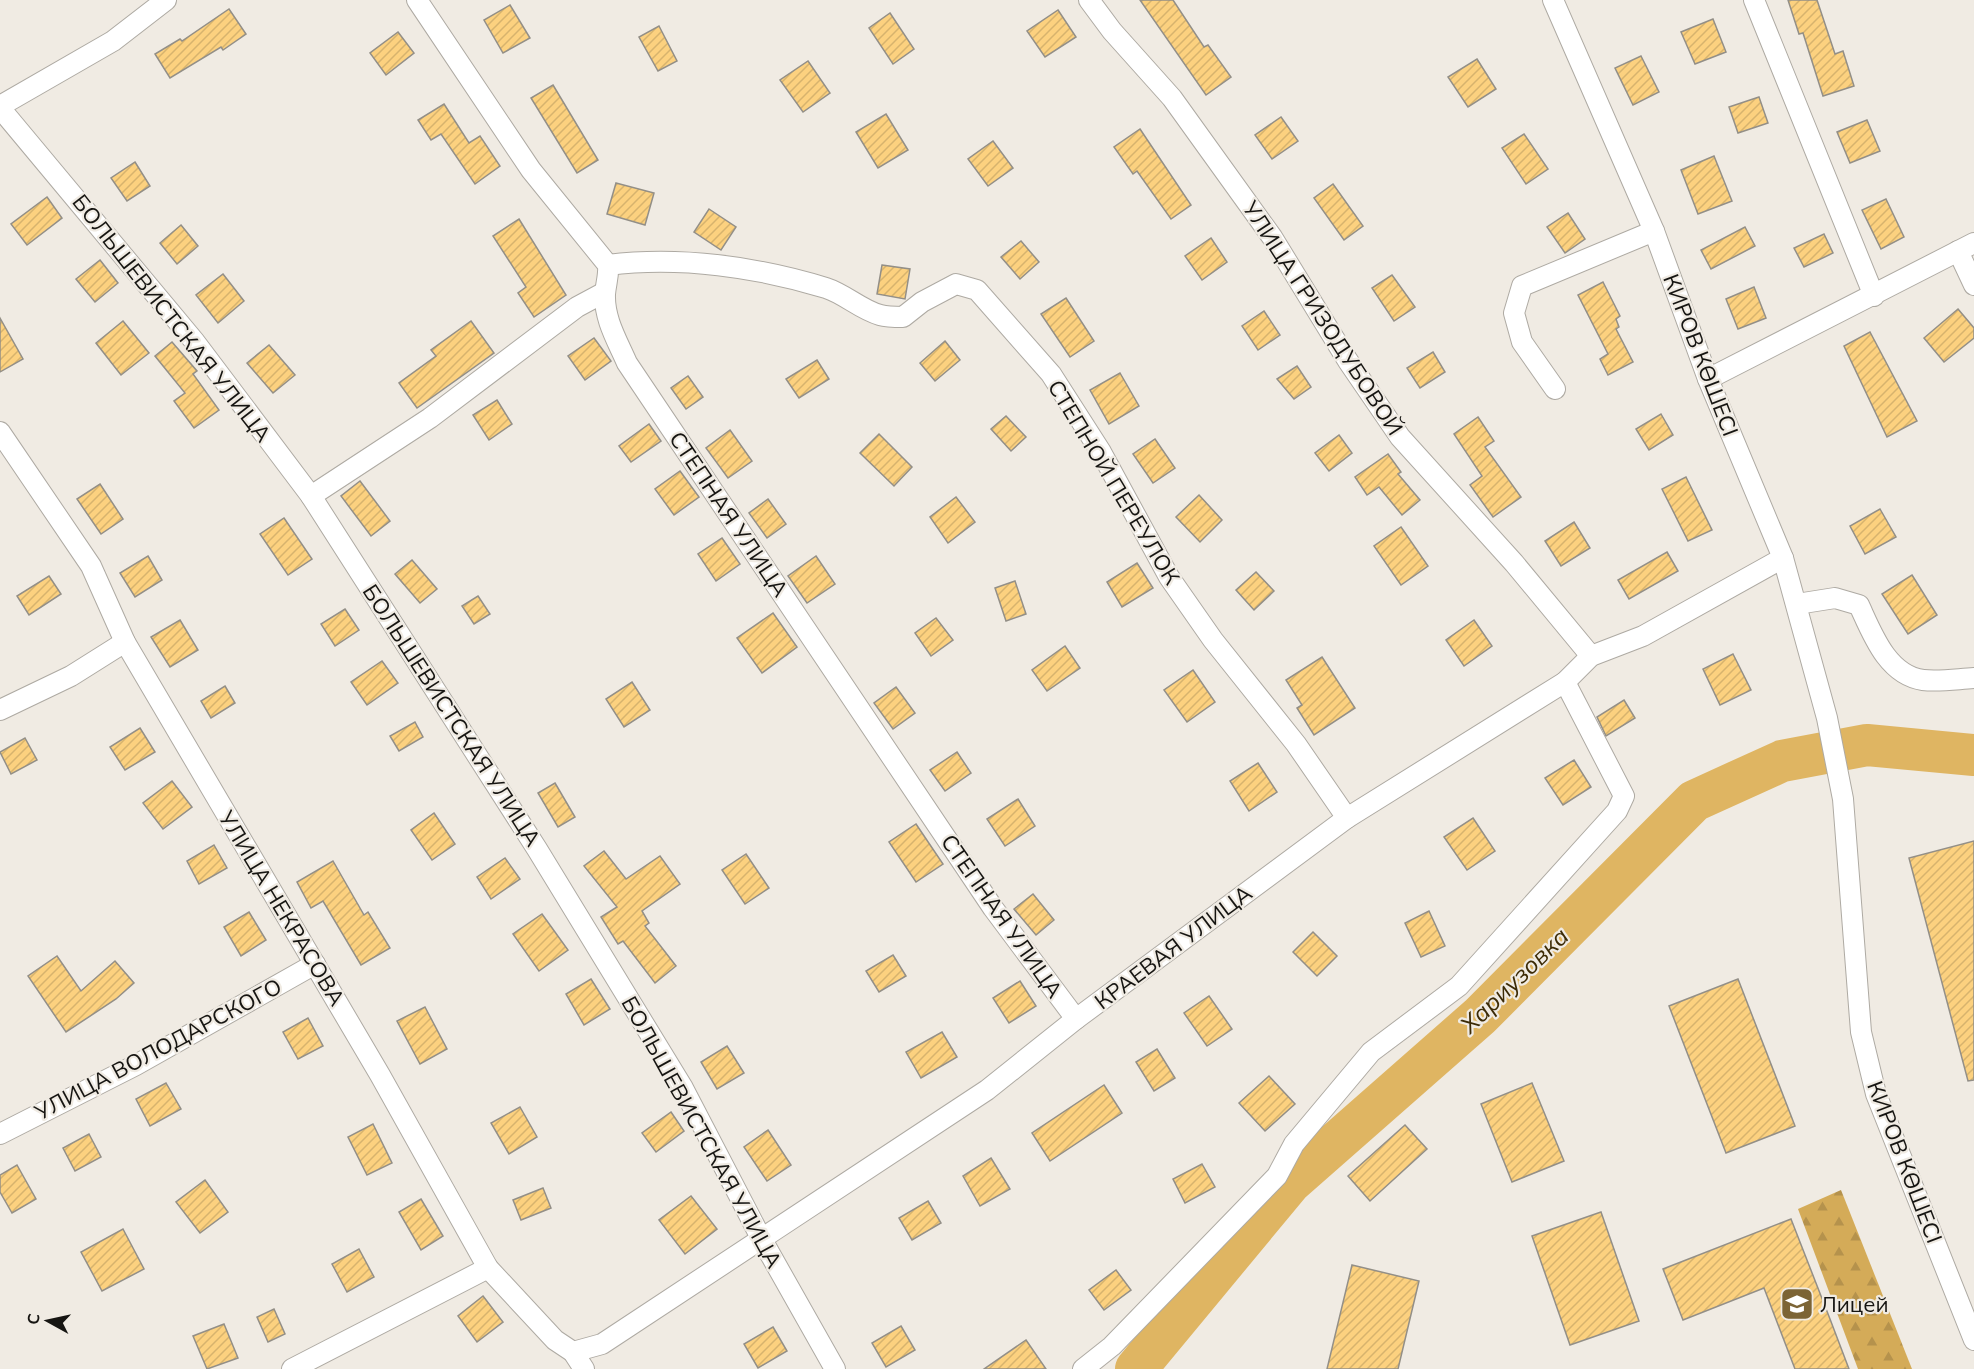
<svg xmlns="http://www.w3.org/2000/svg" width="1974" height="1369" font-family="Mulish,sans-serif">
<defs>
<pattern id="forest-firs" width="22" height="20" patternUnits="userSpaceOnUse" patternTransform="scale(1.5)"><rect width="22" height="20" fill="#d4ab58"/><path d="M5 1l3.5 6h-7zM16 11l3.5 6h-7z" fill="#b5924c"/></pattern>
<pattern id="building-hatch" width="6" height="6" patternUnits="userSpaceOnUse" patternTransform="scale(1.5)"><rect width="6" height="6" fill="#fcd17f"/><path d="M-1 1l2-2M0 6l6-6M5 7l2-2" fill="none" stroke="#d7b36d"/></pattern>
</defs>
<rect width="100%" height="100%" fill="#f0ebe3"/>
<path fill="url(#forest-firs)" d="M 1841,1190 L 1912,1369 L 1858,1369 L 1798,1209 Z"/>
<g fill="none" stroke-linecap="round" stroke-linejoin="round">
<path stroke="#dfb562" stroke-width="42" d="M 1136,1369 L 1290,1183 L 1480,1016 L 1694,801 L 1782,761 L 1867,745 L 1974,755"/>
</g>
<g fill="url(#building-hatch)" stroke="#938f87" stroke-width="1.5">
<path d="M 1140,0 L 1173,0 L 1204,47 L 1208,45 L 1231,77 L 1206,95 Z"/>
<path d="M 1788,0 L 1817,0 L 1835,54 L 1843,51 L 1854,86 L 1823,96 L 1803,33 L 1799,34 Z"/>
<path d="M 510,5 L 530,38 L 503,53 L 484,20 Z"/>
<path d="M 229,9 L 246,34 L 223,50 L 221,47 L 170,78 L 155,54 L 180,39 L 182,41 Z"/>
<path d="M 1058,10 L 1076,37 L 1045,57 L 1027,31 Z"/>
<path d="M 890,13 L 914,49 L 893,64 L 869,28 Z"/>
<path d="M 1713,19 L 1726,52 L 1695,64 L 1681,32 Z"/>
<path d="M 659,26 L 677,61 L 658,71 L 639,37 Z"/>
<path d="M 398,32 L 414,53 L 386,75 L 370,53 Z"/>
<path d="M 1641,56 L 1659,92 L 1633,105 L 1615,68 Z"/>
<path d="M 1477,59 L 1496,89 L 1468,107 L 1448,77 Z"/>
<path d="M 808,61 L 830,93 L 803,112 L 780,80 Z"/>
<path d="M 553,85 L 598,160 L 577,173 L 531,98 Z"/>
<path d="M 1759,97 L 1768,123 L 1738,133 L 1729,107 Z"/>
<path d="M 444,104 L 469,143 L 480,136 L 500,166 L 475,184 L 441,134 L 431,140 L 418,120 Z"/>
<path d="M 886,114 L 908,150 L 878,168 L 856,132 Z"/>
<path d="M 1281,117 L 1298,141 L 1272,159 L 1255,135 Z"/>
<path d="M 1867,120 L 1880,151 L 1850,163 L 1837,132 Z"/>
<path d="M 1140,129 L 1191,205 L 1171,219 L 1137,171 L 1133,174 L 1114,147 Z"/>
<path d="M 1524,134 L 1548,169 L 1526,184 L 1502,148 Z"/>
<path d="M 993,141 L 1013,168 L 988,186 L 968,159 Z"/>
<path d="M 1714,156 L 1732,201 L 1698,214 L 1681,170 Z"/>
<path d="M 135,162 L 150,186 L 127,201 L 111,178 Z"/>
<path d="M 616,183 L 654,193 L 645,225 L 607,214 Z"/>
<path d="M 1333,184 L 1363,226 L 1344,240 L 1314,198 Z"/>
<path d="M 47,197 L 62,218 L 27,245 L 11,224 Z"/>
<path d="M 1886,199 L 1904,237 L 1881,249 L 1862,210 Z"/>
<path d="M 709,209 L 736,227 L 721,250 L 694,232 Z"/>
<path d="M 1568,213 L 1585,239 L 1565,253 L 1547,227 Z"/>
<path d="M 519,219 L 566,295 L 534,317 L 518,293 L 526,287 L 493,236 Z"/>
<path d="M 181,225 L 198,246 L 177,264 L 160,243 Z"/>
<path d="M 1745,227 L 1755,246 L 1711,269 L 1701,250 Z"/>
<path d="M 1824,234 L 1833,253 L 1804,267 L 1794,248 Z"/>
<path d="M 1211,238 L 1227,262 L 1202,280 L 1185,256 Z"/>
<path d="M 1021,241 L 1039,262 L 1020,279 L 1001,257 Z"/>
<path d="M 100,260 L 118,283 L 95,302 L 76,279 Z"/>
<path d="M 882,265 L 910,269 L 905,299 L 877,294 Z"/>
<path d="M 223,274 L 244,301 L 218,323 L 196,295 Z"/>
<path d="M 1392,275 L 1415,307 L 1394,321 L 1372,288 Z"/>
<path d="M 1603,282 L 1620,316 L 1616,319 L 1619,327 L 1616,329 L 1633,362 L 1608,375 L 1600,359 L 1608,354 L 1578,295 Z"/>
<path d="M 1754,287 L 1766,318 L 1738,329 L 1726,299 Z"/>
<path d="M 1066,298 L 1094,341 L 1070,357 L 1041,314 Z"/>
<path d="M 1958,309 L 1974,328 L 1974,338 L 1944,362 L 1924,338 Z"/>
<path d="M 1264,311 L 1280,335 L 1258,350 L 1242,326 Z"/>
<path d="M 0,318 L 23,359 L 0,372 Z"/>
<path d="M 123,321 L 149,353 L 121,375 L 96,343 Z"/>
<path d="M 471,321 L 494,353 L 417,408 L 399,383 L 436,356 L 431,350 Z"/>
<path d="M 1870,332 L 1917,421 L 1887,437 L 1844,346 Z"/>
<path d="M 594,338 L 611,361 L 585,380 L 568,356 Z"/>
<path d="M 945,341 L 960,360 L 935,381 L 920,363 Z"/>
<path d="M 172,342 L 197,371 L 193,374 L 219,410 L 194,428 L 174,401 L 185,393 L 155,356 Z"/>
<path d="M 269,345 L 295,375 L 273,393 L 247,363 Z"/>
<path d="M 1433,352 L 1445,372 L 1420,388 L 1407,368 Z"/>
<path d="M 817,360 L 829,379 L 799,398 L 786,379 Z"/>
<path d="M 1297,366 L 1311,387 L 1294,399 L 1277,379 Z"/>
<path d="M 1120,373 L 1139,406 L 1109,424 L 1090,390 Z"/>
<path d="M 688,376 L 703,397 L 686,409 L 671,388 Z"/>
<path d="M 497,400 L 512,424 L 489,440 L 473,415 Z"/>
<path d="M 1661,414 L 1673,435 L 1649,450 L 1636,429 Z"/>
<path d="M 1006,416 L 1026,437 L 1011,451 L 991,429 Z"/>
<path d="M 1478,417 L 1494,441 L 1485,447 L 1521,497 L 1493,517 L 1470,485 L 1482,476 L 1454,434 Z"/>
<path d="M 649,424 L 661,441 L 631,462 L 619,446 Z"/>
<path d="M 730,430 L 752,461 L 728,478 L 706,448 Z"/>
<path d="M 879,434 L 912,467 L 894,486 L 860,453 Z"/>
<path d="M 1339,435 L 1352,453 L 1329,471 L 1315,453 Z"/>
<path d="M 1155,439 L 1175,468 L 1153,483 L 1133,454 Z"/>
<path d="M 1388,454 L 1401,472 L 1398,474 L 1420,500 L 1402,515 L 1379,487 L 1367,495 L 1355,477 Z"/>
<path d="M 680,471 L 699,497 L 674,515 L 655,489 Z"/>
<path d="M 1686,477 L 1712,530 L 1688,541 L 1662,489 Z"/>
<path d="M 360,481 L 390,521 L 371,536 L 341,496 Z"/>
<path d="M 100,484 L 123,519 L 101,534 L 77,499 Z"/>
<path d="M 1199,495 L 1222,520 L 1200,542 L 1176,517 Z"/>
<path d="M 956,497 L 975,522 L 948,543 L 930,517 Z"/>
<path d="M 768,499 L 786,524 L 767,538 L 749,513 Z"/>
<path d="M 1880,509 L 1896,537 L 1865,554 L 1850,526 Z"/>
<path d="M 284,518 L 312,559 L 288,575 L 260,534 Z"/>
<path d="M 1574,522 L 1590,548 L 1561,566 L 1545,541 Z"/>
<path d="M 1401,527 L 1428,566 L 1401,585 L 1374,546 Z"/>
<path d="M 722,538 L 740,564 L 716,581 L 698,554 Z"/>
<path d="M 1667,552 L 1678,571 L 1629,599 L 1618,580 Z"/>
<path d="M 148,556 L 162,580 L 135,597 L 120,573 Z"/>
<path d="M 816,556 L 835,584 L 807,603 L 788,576 Z"/>
<path d="M 412,560 L 437,589 L 420,603 L 395,574 Z"/>
<path d="M 1137,563 L 1153,588 L 1122,607 L 1107,582 Z"/>
<path d="M 1256,572 L 1274,591 L 1254,610 L 1236,590 Z"/>
<path d="M 1912,575 L 1937,615 L 1908,634 L 1882,594 Z"/>
<path d="M 49,576 L 61,594 L 29,615 L 17,596 Z"/>
<path d="M 1015,581 L 1026,614 L 1006,621 L 995,588 Z"/>
<path d="M 478,596 L 490,614 L 474,624 L 462,606 Z"/>
<path d="M 345,609 L 359,630 L 335,646 L 321,624 Z"/>
<path d="M 773,613 L 797,647 L 762,673 L 737,638 Z"/>
<path d="M 936,618 L 953,640 L 931,656 L 915,633 Z"/>
<path d="M 180,620 L 198,650 L 170,667 L 151,637 Z"/>
<path d="M 1474,620 L 1492,646 L 1464,666 L 1446,640 Z"/>
<path d="M 1065,646 L 1080,668 L 1047,691 L 1032,670 Z"/>
<path d="M 1733,654 L 1751,690 L 1720,705 L 1703,669 Z"/>
<path d="M 1322,657 L 1355,708 L 1314,735 L 1297,708 L 1302,705 L 1286,680 Z"/>
<path d="M 382,661 L 398,683 L 367,705 L 351,682 Z"/>
<path d="M 1193,670 L 1215,702 L 1187,722 L 1164,690 Z"/>
<path d="M 632,682 L 650,710 L 624,727 L 606,699 Z"/>
<path d="M 225,686 L 235,703 L 211,718 L 201,701 Z"/>
<path d="M 896,687 L 915,713 L 893,729 L 874,703 Z"/>
<path d="M 1624,700 L 1635,718 L 1606,736 L 1597,717 Z"/>
<path d="M 415,722 L 423,737 L 399,751 L 390,736 Z"/>
<path d="M 140,728 L 155,752 L 125,770 L 110,747 Z"/>
<path d="M 25,738 L 37,760 L 11,774 L 0,752 Z"/>
<path d="M 957,752 L 971,773 L 945,791 L 930,770 Z"/>
<path d="M 1574,760 L 1591,787 L 1563,805 L 1545,778 Z"/>
<path d="M 1258,763 L 1277,792 L 1249,811 L 1230,781 Z"/>
<path d="M 172,781 L 192,807 L 163,829 L 143,803 Z"/>
<path d="M 555,783 L 575,817 L 558,827 L 538,793 Z"/>
<path d="M 1018,799 L 1035,826 L 1005,846 L 987,819 Z"/>
<path d="M 434,813 L 455,844 L 432,860 L 411,830 Z"/>
<path d="M 1473,818 L 1495,851 L 1467,870 L 1444,837 Z"/>
<path d="M 916,824 L 943,864 L 916,882 L 889,842 Z"/>
<path d="M 1974,841 L 1974,1080 L 1968,1081 L 1909,858 Z"/>
<path d="M 214,845 L 227,868 L 199,884 L 187,861 Z"/>
<path d="M 604,851 L 626,879 L 660,856 L 680,884 L 642,911 L 649,923 L 645,926 L 676,966 L 655,983 L 623,941 L 618,944 L 601,917 L 617,907 L 584,866 Z"/>
<path d="M 746,854 L 769,888 L 745,904 L 722,870 Z"/>
<path d="M 505,858 L 520,879 L 491,899 L 477,877 Z"/>
<path d="M 333,861 L 364,915 L 368,912 L 390,948 L 361,965 L 323,901 L 311,908 L 297,882 Z"/>
<path d="M 1033,894 L 1054,920 L 1036,935 L 1014,909 Z"/>
<path d="M 1429,911 L 1445,946 L 1421,957 L 1405,923 Z"/>
<path d="M 249,912 L 266,940 L 241,956 L 224,927 Z"/>
<path d="M 542,914 L 568,950 L 539,971 L 513,934 Z"/>
<path d="M 1313,932 L 1337,956 L 1317,976 L 1293,952 Z"/>
<path d="M 893,955 L 906,976 L 879,992 L 866,971 Z"/>
<path d="M 57,956 L 81,991 L 115,961 L 134,983 L 116,999 L 66,1032 L 28,976 Z"/>
<path d="M 591,979 L 610,1009 L 584,1025 L 566,994 Z"/>
<path d="M 1738,979 L 1795,1126 L 1726,1153 L 1669,1006 Z"/>
<path d="M 1020,981 L 1036,1006 L 1009,1023 L 993,998 Z"/>
<path d="M 1209,996 L 1232,1029 L 1207,1046 L 1184,1013 Z"/>
<path d="M 425,1007 L 447,1049 L 420,1064 L 397,1021 Z"/>
<path d="M 308,1018 L 323,1046 L 298,1059 L 283,1032 Z"/>
<path d="M 942,1032 L 957,1057 L 921,1078 L 906,1052 Z"/>
<path d="M 727,1046 L 744,1073 L 717,1089 L 701,1062 Z"/>
<path d="M 1157,1049 L 1175,1078 L 1154,1091 L 1136,1062 Z"/>
<path d="M 1269,1076 L 1295,1104 L 1265,1131 L 1239,1103 Z"/>
<path d="M 166,1083 L 181,1109 L 150,1126 L 136,1099 Z"/>
<path d="M 1532,1083 L 1564,1161 L 1512,1182 L 1481,1104 Z"/>
<path d="M 1104,1085 L 1122,1113 L 1050,1161 L 1032,1133 Z"/>
<path d="M 520,1107 L 537,1137 L 509,1154 L 491,1123 Z"/>
<path d="M 671,1112 L 684,1131 L 656,1152 L 642,1133 Z"/>
<path d="M 373,1124 L 392,1163 L 367,1175 L 348,1137 Z"/>
<path d="M 1405,1125 L 1427,1149 L 1370,1201 L 1348,1176 Z"/>
<path d="M 768,1130 L 791,1165 L 767,1181 L 744,1147 Z"/>
<path d="M 89,1134 L 101,1157 L 75,1171 L 63,1148 Z"/>
<path d="M 991,1158 L 1010,1189 L 980,1206 L 963,1176 Z"/>
<path d="M 1202,1164 L 1215,1187 L 1185,1203 L 1173,1179 Z"/>
<path d="M 17,1165 L 36,1199 L 12,1213 L 0,1192 L 0,1175 Z"/>
<path d="M 205,1180 L 228,1212 L 200,1233 L 176,1202 Z"/>
<path d="M 543,1188 L 551,1208 L 521,1220 L 513,1200 Z"/>
<path d="M 691,1196 L 717,1229 L 685,1254 L 659,1220 Z"/>
<path d="M 421,1199 L 443,1236 L 421,1250 L 399,1212 Z"/>
<path d="M 928,1201 L 941,1223 L 912,1240 L 899,1218 Z"/>
<path d="M 1601,1212 L 1639,1321 L 1570,1345 L 1532,1236 Z"/>
<path d="M 1791,1219 L 1830,1319 L 1849,1369 L 1795,1369 L 1764,1288 L 1683,1320 L 1663,1269 Z"/>
<path d="M 123,1229 L 144,1269 L 102,1291 L 81,1252 Z"/>
<path d="M 359,1249 L 374,1277 L 347,1292 L 332,1264 Z"/>
<path d="M 1352,1265 L 1419,1281 L 1398,1369 L 1327,1369 Z"/>
<path d="M 1116,1270 L 1131,1290 L 1104,1310 L 1089,1290 Z"/>
<path d="M 483,1296 L 503,1322 L 477,1342 L 458,1316 Z"/>
<path d="M 274,1309 L 285,1334 L 268,1342 L 257,1317 Z"/>
<path d="M 224,1324 L 238,1358 L 207,1369 L 193,1336 Z"/>
<path d="M 901,1326 L 915,1350 L 886,1367 L 872,1343 Z"/>
<path d="M 773,1327 L 787,1351 L 758,1368 L 744,1344 Z"/>
<path d="M 1026,1340 L 1046,1369 L 984,1369 Z"/>
</g>
<g fill="none" stroke-linecap="round" stroke-linejoin="round">
<defs>
<g id="minor">
<path d="M 417,0 L 531,170 L 608,265 C 609,275 606,283 605,294 C 604,319 617,340 627,363 L 993,908 L 1076,1019"/>
<path d="M 1089,0 L 1112,31 L 1172,98 L 1272,237 L 1348,361 L 1400,437 L 1514,563 L 1591,656"/>
<path d="M 1553,0 L 1654,231 L 1708,379 L 1783,558 L 1827,718 L 1843,799 L 1861,1032 L 1876,1094 L 1974,1340"/>
<path d="M 1754,0 L 1874,296"/>
<path d="M 0,106 L 113,41 L 166,0"/>
<path d="M 0,108 L 195,342 L 311,496 L 537,849 L 683,1088 L 761,1238 L 835,1369"/>
<path d="M 1958,251 L 1974,285"/>
<path d="M 608,265 C 680,256 758,267 826,288 C 845,294 861,310 880,315 C 887,317 896,317 903,317 L 922,302 L 956,284 L 977,290 L 1051,374 L 1101,452 L 1169,577 L 1213,640 L 1296,744 L 1347,818"/>
<path d="M 1708,379 L 1974,243"/>
<path d="M 1555,389 L 1522,342 L 1514,313 L 1522,286 L 1654,231"/>
<path d="M 0,432 L 91,566 L 125,642 L 380,1075 L 488,1268 L 555,1340 L 573,1352 L 584,1369"/>
<path d="M 311,496 L 430,418 L 577,307 L 605,292"/>
<path d="M 1797,604 L 1835,598 L 1859,605 C 1872,633 1887,675 1923,680 C 1939,682 1957,679 1974,678"/>
<path d="M 0,710 L 71,676 L 125,642"/>
<path d="M 0,1134 L 136,1065 L 315,964"/>
<path d="M 573,1352 L 602,1344 L 987,1090 L 1076,1019 L 1347,818 L 1565,682 L 1591,656 L 1643,636 L 1783,558"/>
<path d="M 292,1369 L 488,1268"/>
<path d="M 1083,1369 L 1112,1346 L 1277,1176 L 1294,1144 L 1371,1052 L 1459,986 L 1617,811 L 1624,796 L 1565,682"/>
</g>
</defs>
<use href="#minor" stroke="#aeaaa3" stroke-width="22"/>
<use href="#minor" stroke="#fff" stroke-width="20"/>
</g>
<defs>
<symbol id="school-square" viewBox="-11 -11 22 22"><rect x="-9" y="-9" width="18" height="18" rx="4" fill="#7c6435" stroke="#f0ebe3"/><path d="M0-5L7-2L0 1L-7-2ZM-4 1L0 2.5L4 1V4Q0 6-4 4Z" fill="#fff"/></symbol>
</defs>
<g fill-rule="evenodd">
<use href="#school-square" x="1778" y="1285" width="38" height="38"/>
</g>
<g text-anchor="middle" dominant-baseline="central" stroke-width="4.5" stroke-linejoin="round" paint-order="stroke">
<g font-size="22" fill="#161512" stroke="#f0ebe3">
<text transform="translate(172 318) rotate(52)">БОЛЬШЕВИСТСКАЯ УЛИЦА</text>
<text transform="translate(1323 318) rotate(57)">УЛИЦА ГРИЗОДУБОВОЙ</text>
<text transform="translate(1701 355) rotate(69)">КИРОВ КӨШЕСІ</text>
<text transform="translate(1114 482) rotate(59)">СТЕПНОЙ ПЕРЕУЛОК</text>
<text transform="translate(729 514) rotate(56)">СТЕПНАЯ УЛИЦА</text>
<text transform="translate(452 715) rotate(57)">БОЛЬШЕВИСТСКАЯ УЛИЦА</text>
<text transform="translate(282 908) rotate(59)">УЛИЦА НЕКРАСОВА</text>
<text transform="translate(1002 916) rotate(55)">СТЕПНАЯ УЛИЦА</text>
<text transform="translate(1173 947) rotate(-37)">КРАЕВАЯ УЛИЦА</text>
<text transform="translate(158 1049) rotate(-28)">УЛИЦА ВОЛОДАРСКОГО</text>
<text transform="translate(702 1132) rotate(61)">БОЛЬШЕВИСТСКАЯ УЛИЦА</text>
<text transform="translate(1905 1162) rotate(69)">КИРОВ КӨШЕСІ</text>
</g>
<g font-size="22" fill="#161512" stroke="#f0ebe3" text-anchor="start">
<text x="1820" y="1304">Лицей</text>
</g>
<g font-size="24" font-style="italic" fill="#3c2b06" stroke="#f0ebe3">
<text transform="translate(1514 980) rotate(-44)">Хариузовка</text>
</g>
</g>
<g transform="translate(48 1321) rotate(278)" stroke="#f0ebe3" stroke-width="4.5" paint-order="stroke">
<path d="M0-4.5L10 22L0 15L-10 22Z" fill="#161512"/>
<text y="-9" font-size="16" font-weight="bold" text-anchor="middle" fill="#161512">С</text>
</g>
</svg>
